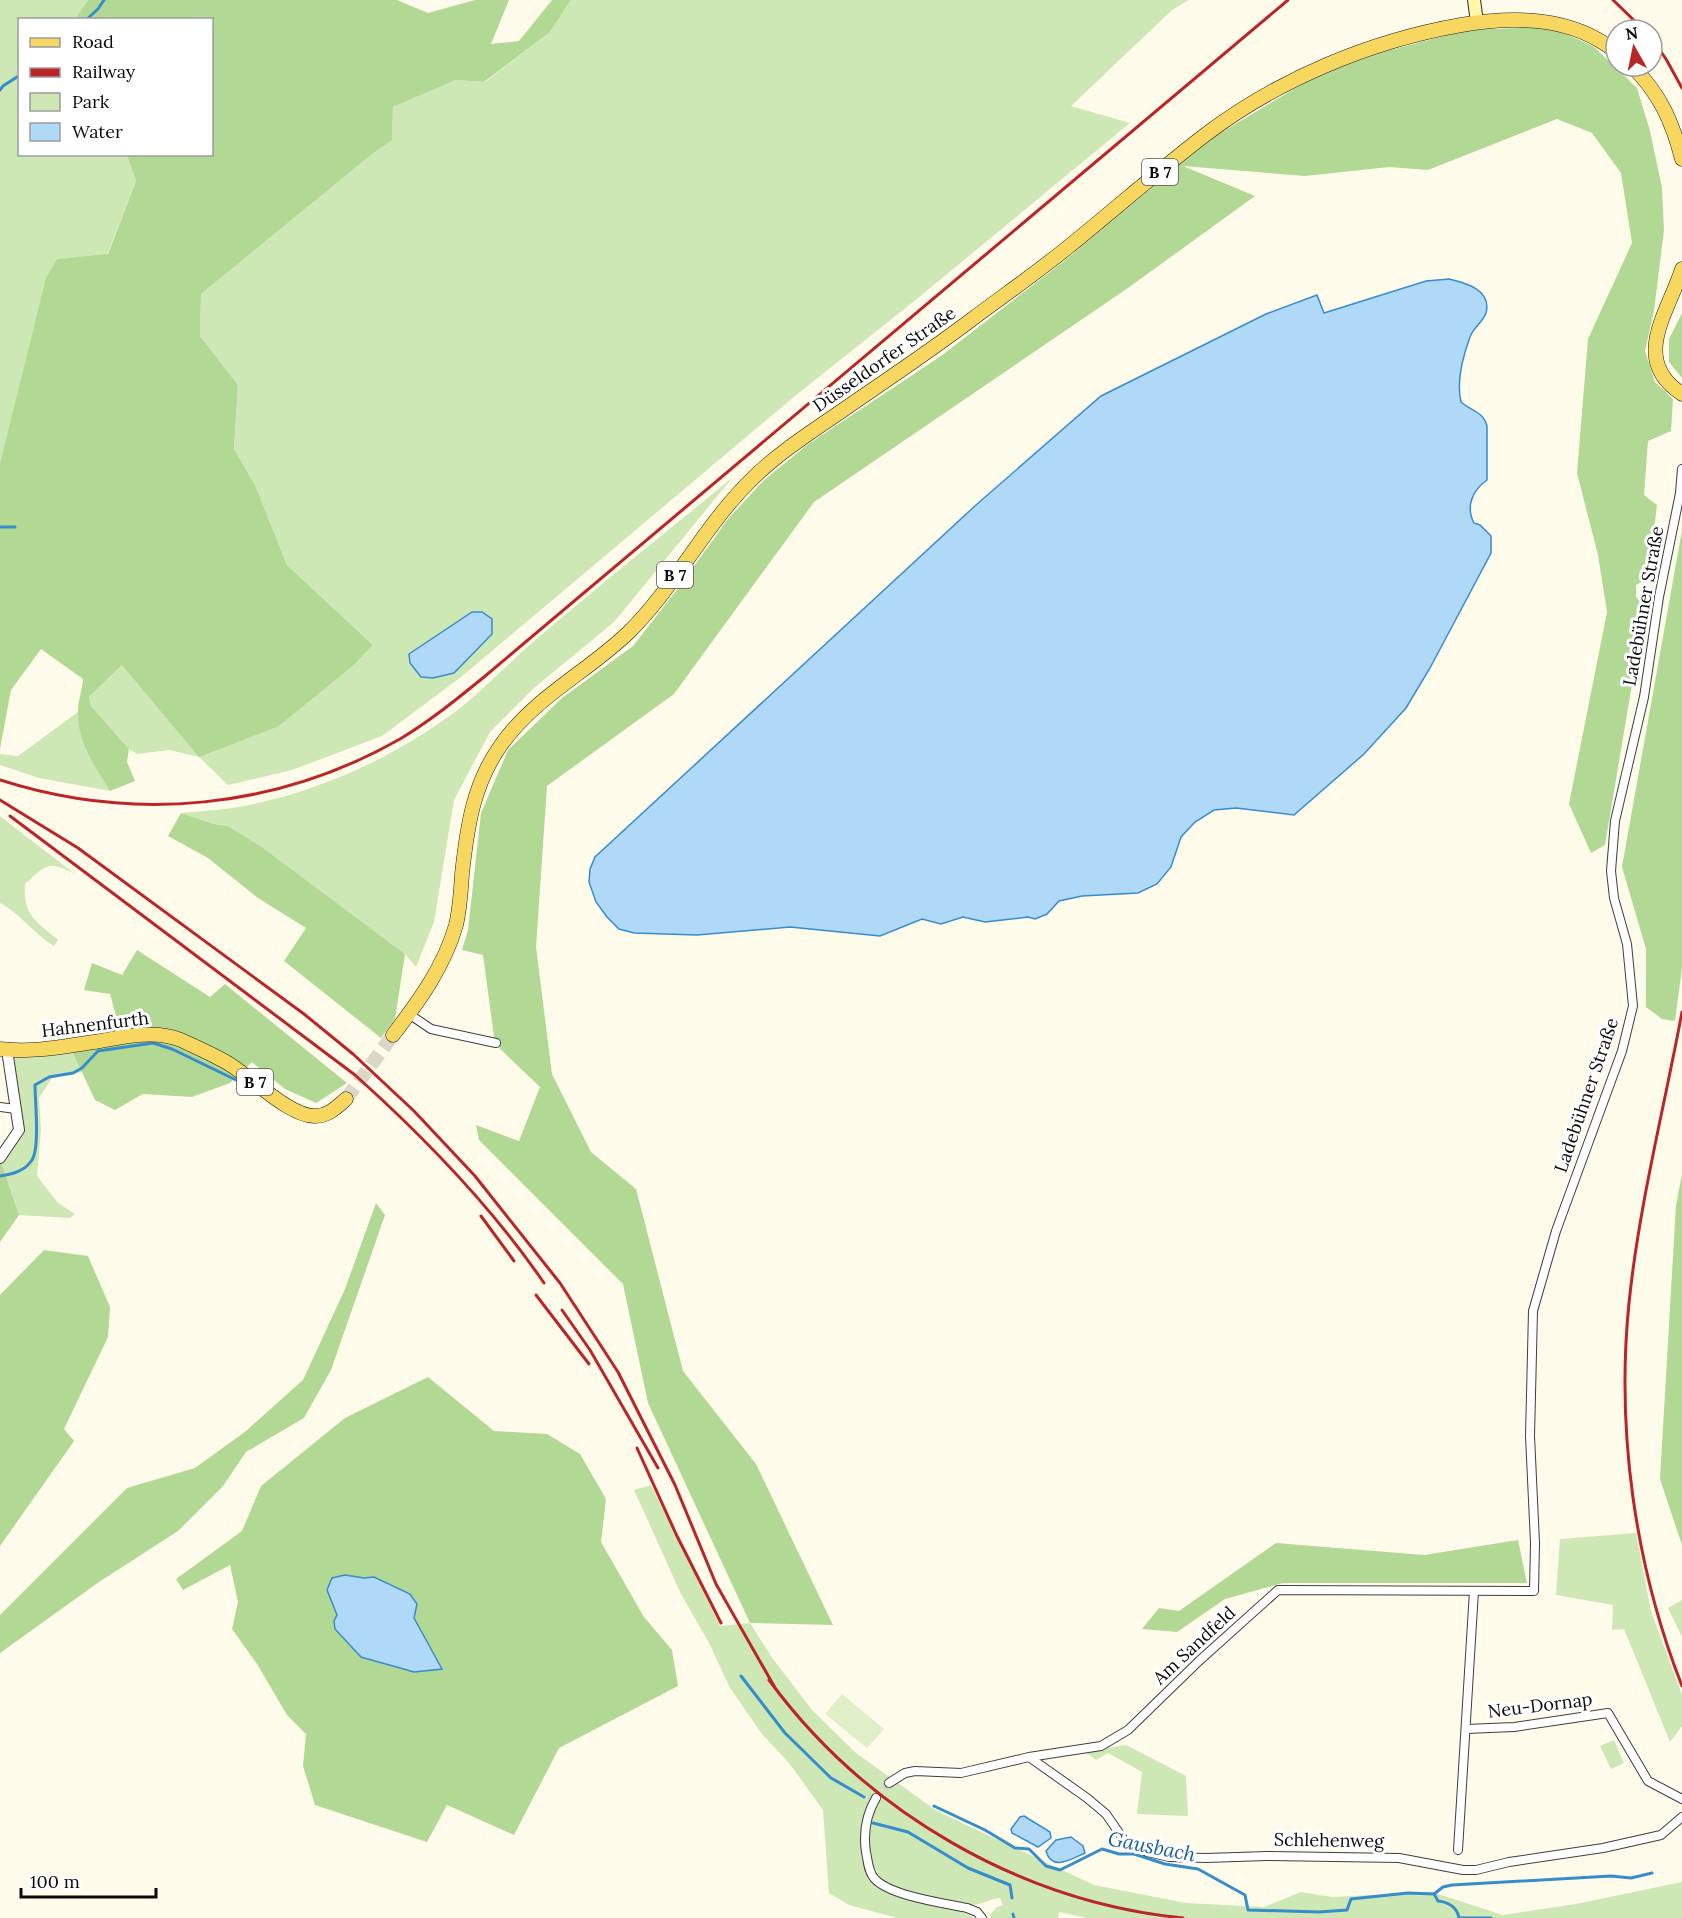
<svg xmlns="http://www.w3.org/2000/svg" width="1682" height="1918" font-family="Lora,serif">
<rect width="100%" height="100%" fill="#fffbea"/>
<g fill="#cee8b5">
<path d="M 0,0 L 88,0 L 75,19 L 20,20 L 20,154 L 127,155 L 136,181 L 107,255 L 57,259 L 47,278 L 0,463 Z"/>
<path d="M 571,0 L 1189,0 L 1172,10 L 1071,106 L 1130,123 L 918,298 L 795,396 L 461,677 L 382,736 L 292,770 L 228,785 L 199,757 L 169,750 L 137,754 L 129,749 L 91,706 L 89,697 L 122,665 L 279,726 L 353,666 L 373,645 L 287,565 L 255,485 L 234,449 L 238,385 L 200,336 L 201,294 L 371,155 L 392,140 L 393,107 L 456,80 L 485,82 L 550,32 Z"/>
<path d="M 733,477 L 614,622 L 534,688 L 490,732 L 454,800 L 434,922 L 416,967 L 405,954 L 262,847 L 228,826 L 214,824 L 181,813 C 202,811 224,810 244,806 C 321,791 392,758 455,712 C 485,689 511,660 540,636 C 603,582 669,530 733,477 Z"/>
<path d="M 78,712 C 78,741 95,768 110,791 L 39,778 L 0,765 L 0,754 L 18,756 Z"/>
<path d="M 0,816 L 75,874 C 47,860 46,865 25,884 C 23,916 36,921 58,940 L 54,946 C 34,934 21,914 0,903 Z"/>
<path d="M 71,1049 L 82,1072 L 52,1078 L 39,1098 L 41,1130 L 37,1176 L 58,1203 L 75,1214 L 70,1218 L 19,1215 L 0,1159 L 20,1121 L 10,1053 Z"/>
<path d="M 651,1485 L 720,1626 L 750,1623 L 773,1659 L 813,1711 L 856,1753 L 937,1811 L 1094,1885 L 1186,1903 L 1264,1907 L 1301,1892 L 1332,1897 L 1432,1892 L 1503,1915 L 1576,1904 L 1682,1882 L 1682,1918 L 1087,1918 L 1059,1912 L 1058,1918 L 991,1918 L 990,1915 L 997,1907 L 1003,1905 L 1000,1898 C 989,1899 981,1905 970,1905 L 896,1889 L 882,1880 L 870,1860 L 865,1866 C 873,1910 945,1897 974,1918 L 897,1918 L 849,1905 L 829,1893 L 823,1810 L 789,1763 L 762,1734 L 730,1688 L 709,1643 L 681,1594 L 634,1490 Z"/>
<path d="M 1636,1533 L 1651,1611 L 1682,1695 L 1682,1726 L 1670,1742 L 1624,1629 L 1612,1630 L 1613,1605 L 1556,1595 L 1560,1539 Z"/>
<path d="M 1682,1600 L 1682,1637 L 1668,1608 Z"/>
<path d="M 1614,1740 L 1624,1763 L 1611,1769 L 1600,1746 Z"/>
<path d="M 1126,1745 L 1186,1776 L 1188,1816 L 1137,1814 L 1142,1772 L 1108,1753 L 1096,1760 L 1085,1752 Z"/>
</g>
<g fill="#b1d994">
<path d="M 88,0 L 397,0 L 428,13 L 475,0 L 509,0 L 491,44 L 519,41 L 552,0 L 571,0 L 550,32 L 484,82 L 456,80 L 393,107 L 392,140 L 371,155 L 201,294 L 200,336 L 238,385 L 234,449 L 255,485 L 287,565 L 373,645 L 353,666 L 279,726 L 199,757 L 122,665 L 89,697 L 91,706 L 129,749 L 127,762 L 135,781 L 110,791 C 96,769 79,744 78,717 C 77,704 82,691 83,679 L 41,649 L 11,690 L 0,749 L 0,463 L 46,278 L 57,259 L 108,254 L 136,181 L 127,155 L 212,154 L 212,20 L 75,19 Z"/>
<path d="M 1550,27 L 1593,46 L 1637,88 L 1650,131 L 1662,188 L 1664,230 L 1654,311 L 1645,351 L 1655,382 L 1673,399 L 1671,431 L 1648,441 L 1644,495 L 1657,505 L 1648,578 L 1636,585 L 1636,597 L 1645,607 L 1605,845 L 1591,853 L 1569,804 L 1607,612 L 1598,555 L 1577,473 L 1588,339 L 1632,243 L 1621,173 L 1592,133 L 1557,119 L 1428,170 L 1389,167 L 1305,176 L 1183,166 L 1255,196 L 1128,288 L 814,502 L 674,694 L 547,786 L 536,947 L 552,1074 L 591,1152 L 636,1189 L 683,1371 L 756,1464 L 833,1625 L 750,1623 L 648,1403 L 623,1284 L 479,1140 L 476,1125 L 519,1141 L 540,1087 L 495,1044 L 483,955 L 462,950 L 468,930 L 481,813 L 508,750 L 562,698 L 633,646 L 676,591 L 728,519 L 763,481 L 807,445 L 941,356 L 1064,261 L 1212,138 L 1314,77 L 1379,53 L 1467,30 Z"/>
<path d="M 1682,313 L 1682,378 L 1669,362 L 1669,339 Z"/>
<path d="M 1682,530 L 1682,968 L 1675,1021 L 1662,1019 L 1646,1007 L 1646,949 L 1622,867 Z"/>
<path d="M 181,813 L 214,824 L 228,826 L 262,847 L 405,954 L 395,1019 L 381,1038 L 284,961 L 306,928 L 258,898 L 208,858 L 168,836 Z"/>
<path d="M 137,950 L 210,997 L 225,984 L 347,1083 L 316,1103 L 285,1089 L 252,1062 L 230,1083 L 192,1097 L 143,1094 L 115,1110 L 95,1100 L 71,1049 L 119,1027 L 110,994 L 84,990 L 92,963 L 122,975 Z"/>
<path d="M 0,1159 L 19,1215 L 0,1242 Z"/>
<path d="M 1682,1174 L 1682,1545 L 1660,1479 L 1676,1205 Z"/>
<path d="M 376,1203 L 385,1215 L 331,1370 L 304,1418 L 246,1452 L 223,1486 L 178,1531 L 99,1582 L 0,1653 L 0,1615 L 127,1488 L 195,1468 L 246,1431 L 303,1380 L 345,1289 Z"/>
<path d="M 44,1250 L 88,1256 L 110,1307 L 108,1337 L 64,1429 L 74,1441 L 0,1546 L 0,1295 Z"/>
<path d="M 428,1377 L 494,1431 L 547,1434 L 580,1454 L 606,1499 L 601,1542 L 644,1617 L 672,1650 L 678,1686 L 559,1748 L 514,1835 L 447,1805 L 427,1842 L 315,1805 L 303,1766 L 306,1734 L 287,1715 L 257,1664 L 232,1629 L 238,1602 L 230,1565 L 183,1590 L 176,1579 L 242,1531 L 261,1486 L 345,1418 Z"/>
<path d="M 1518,1540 L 1527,1583 L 1283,1583 L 1225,1599 L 1177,1632 L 1142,1629 L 1159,1608 L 1179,1611 L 1276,1543 L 1424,1555 Z"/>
</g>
<path fill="#e0f0c6" d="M 842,1694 L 884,1729 L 867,1748 L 825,1714 Z"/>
<g fill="#afd9f6" stroke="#378dcc" stroke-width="1.5">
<path d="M 1449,279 C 1466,283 1492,290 1486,313 C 1483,322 1473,328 1470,337 C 1463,356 1456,381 1461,402 C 1471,411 1483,411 1487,426 L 1487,480 C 1473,490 1465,506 1474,523 L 1480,525 L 1491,536 L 1491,553 L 1430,668 L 1406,708 L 1364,754 L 1294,815 L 1236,808 L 1214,810 L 1195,822 L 1181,837 L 1171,867 L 1157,884 L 1138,893 L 1082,896 L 1059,901 L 1047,914 L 1035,919 L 1028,917 L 985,922 L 963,917 L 941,924 L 922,919 L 880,936 L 790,927 L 697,935 L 634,933 L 619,929 L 607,917 L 596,902 L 589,882 L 590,869 L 595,857 L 976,505 L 1101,396 L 1266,314 L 1317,295 L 1324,313 L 1426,281 Z"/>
<path d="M 472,612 L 482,612 L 492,619 L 492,634 L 454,673 L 433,678 L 421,677 L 410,663 L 409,654 Z"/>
<path d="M 345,1575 L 364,1578 L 374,1577 L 410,1594 L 417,1604 L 414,1618 L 442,1669 L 414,1672 L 361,1657 L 335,1629 L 334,1621 L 337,1615 L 327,1590 L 332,1578 Z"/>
<path d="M 1024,1816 L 1050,1832 L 1051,1838 L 1038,1847 L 1012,1833 L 1011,1829 L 1020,1817 Z"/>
<path d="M 1071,1837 L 1083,1846 L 1085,1853 C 1071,1859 1052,1872 1046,1851 L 1056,1840 Z"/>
</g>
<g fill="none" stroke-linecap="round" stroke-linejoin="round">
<g stroke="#378dcc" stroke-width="3">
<path d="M 86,20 L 98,9 L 104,0"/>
<path d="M 0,90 L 3,86 L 20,75"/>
<path d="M 0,527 L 15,527"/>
<path d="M 0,1176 C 13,1174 25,1171 32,1160 C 40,1148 35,1100 35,1085 L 49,1077 L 73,1073 L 82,1068 L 98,1051 L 153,1043 L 172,1049 L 236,1080"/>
<path d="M 741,1676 L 785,1733 L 831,1778 L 864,1797"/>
<path d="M 934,1806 L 985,1830 L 1015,1848 L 1029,1849 L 1046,1866 L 1060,1870 L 1102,1849 L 1119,1854 L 1134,1854 L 1165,1864 L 1198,1869 L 1245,1895 L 1248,1910 L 1319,1912 L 1347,1910 L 1351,1899 L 1408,1893 L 1434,1894 L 1438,1901 C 1448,1902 1457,1907 1459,1918 L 1491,1918"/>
<path d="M 873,1823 L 908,1832 L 968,1868 L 1010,1885 L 1012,1898"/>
<path d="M 1434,1894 L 1443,1887 L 1452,1885 L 1611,1876 L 1631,1878 L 1652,1873"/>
<path d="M 1013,1914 L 1014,1918"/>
</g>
<path stroke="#dad7c9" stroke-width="8" stroke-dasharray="8 4" stroke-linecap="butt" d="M 876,1798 L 889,1783"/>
<path stroke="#dad7c9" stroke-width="14" stroke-dasharray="14 7" stroke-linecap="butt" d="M 346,1099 L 393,1035"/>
<defs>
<g id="minor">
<path d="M 409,1014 L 431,1029 L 496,1043"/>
<path d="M 0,1107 L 16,1109"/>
<path d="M 1466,1729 L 1514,1727 L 1608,1713 L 1648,1781 L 1682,1799"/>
<path d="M 1029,1757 L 1087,1798 L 1106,1814 L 1126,1843 L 1148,1852 L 1169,1857 L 1206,1858 L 1267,1856 L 1399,1858 L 1463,1870 L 1476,1870 L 1509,1862 L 1603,1848 L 1661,1835 L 1682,1817"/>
<path d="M 889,1783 L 905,1773 L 915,1771 L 961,1773 L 1029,1757 L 1101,1746 L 1128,1730 L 1199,1661 L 1278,1590 L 1534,1591 L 1535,1543 L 1530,1436 L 1533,1311 L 1556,1231 L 1622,1051 L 1633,1006 L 1627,944 L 1614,898 L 1611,871 L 1615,821 L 1644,697 L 1659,597 L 1680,493 L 1682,469"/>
<path d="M 876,1798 C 866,1815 863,1832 866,1852 C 868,1861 868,1871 874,1878 C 889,1896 944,1903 967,1908 L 977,1912 L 982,1918"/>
<path d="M 1458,1850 L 1474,1591"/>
</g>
<path id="tertiary" d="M 0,1158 L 19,1130 L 7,1050"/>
<path id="secondary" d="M 1474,0 L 1477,22"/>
<g id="primary">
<path d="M 1632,66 C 1660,94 1672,121 1682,159"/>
<path d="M 1682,269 C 1668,313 1630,360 1682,394"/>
<path d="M 393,1035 C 419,1001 444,967 456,925 C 460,908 461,891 462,874 C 467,828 473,784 501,745 C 535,697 586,673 628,633 C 675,587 704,526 751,480 C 779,452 813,431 846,408 C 888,379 930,351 971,320 C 1003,296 1036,273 1067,248 C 1113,211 1158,171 1205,135 C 1279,79 1370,41 1461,25 C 1514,16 1572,16 1616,52"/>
<path d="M 0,1049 C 33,1053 67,1046 100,1041 C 127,1036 154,1030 181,1040 C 196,1047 212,1054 226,1062 C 249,1075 290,1117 315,1116 C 328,1116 336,1108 346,1099"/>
</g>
</defs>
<use href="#minor" stroke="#3e3e3e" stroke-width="10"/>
<use href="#tertiary" stroke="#3e3e3e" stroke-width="12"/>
<use href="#secondary" stroke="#2d2d2d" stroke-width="14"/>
<use href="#primary" stroke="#1c1c1c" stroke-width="15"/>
<use href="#minor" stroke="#fff" stroke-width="8"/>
<use href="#tertiary" stroke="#fff" stroke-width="10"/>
<use href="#secondary" stroke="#fff7a5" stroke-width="12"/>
<use href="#primary" stroke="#f8d761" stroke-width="14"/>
<g stroke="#ba2528" stroke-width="3">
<path d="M 1613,0 L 1644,30"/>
<path d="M 1652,39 L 1666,59 L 1682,88"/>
<path d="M 0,780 C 134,823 277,809 400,739 C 430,721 457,699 484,677 L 1288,0"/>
<path d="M 0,800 L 78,848 L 304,1014 L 353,1054 L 414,1111 L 475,1176 L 560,1283 L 618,1372 L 675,1485 L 716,1584 L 774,1686"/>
<path d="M 10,816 L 355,1075 C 423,1136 492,1207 544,1283"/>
<path d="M 1682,1012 C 1664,1109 1639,1205 1629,1303 C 1616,1431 1635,1566 1682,1686"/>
<path d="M 481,1216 L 514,1261"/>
<path d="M 536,1295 L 589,1364"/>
<path d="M 562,1310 L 590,1350 L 658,1468"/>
<path d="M 637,1448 L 676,1534 L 721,1623"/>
<path d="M 769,1680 C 865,1811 1020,1902 1183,1918"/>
</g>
</g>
<g text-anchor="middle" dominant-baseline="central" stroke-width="6" stroke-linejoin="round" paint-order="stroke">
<g fill="#fff" stroke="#545454" stroke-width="1.5">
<rect x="1142" y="159" width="36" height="26" rx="4.5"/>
<rect x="657" y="562" width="36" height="26" rx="4.5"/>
<rect x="237" y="1069" width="36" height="26" rx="4.5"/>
</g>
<g font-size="16" font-weight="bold" fill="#0b0b0b">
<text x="1160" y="172">B 7</text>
<text x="675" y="575">B 7</text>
<text x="255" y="1082">B 7</text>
</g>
<g font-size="18" fill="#0b0b0b" stroke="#fff">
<text transform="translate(884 359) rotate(-35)">Düsseldorfer Straße</text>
<text transform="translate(1643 606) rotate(-80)">Ladebühner Straße</text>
<text transform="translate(95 1024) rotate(-7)">Hahnenfurth</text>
<text transform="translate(1586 1095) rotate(-71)">Ladebühner Straße</text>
<text transform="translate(1194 1645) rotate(-43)">Am Sandfeld</text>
<text transform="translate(1540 1705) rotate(-7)">Neu-Dornap</text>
<text transform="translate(1329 1840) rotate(1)">Schlehenweg</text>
</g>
<g font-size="20" font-style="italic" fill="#165e9c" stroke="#fff">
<text transform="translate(1152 1846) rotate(11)">Gausbach</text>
</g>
</g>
<rect x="18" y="18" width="195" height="138" fill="#ffffff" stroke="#9d9d9d" stroke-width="1.5"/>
<rect x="30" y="38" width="30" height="9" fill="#f8d761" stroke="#9d9d9d" stroke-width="1.5"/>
<text x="72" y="48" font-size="18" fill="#0b0b0b">Road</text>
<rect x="30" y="68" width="30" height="9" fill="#ba2528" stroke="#9d9d9d" stroke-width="1.5"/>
<text x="72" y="78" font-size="18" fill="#0b0b0b">Railway</text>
<rect x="30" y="93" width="30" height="18" fill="#cee8b5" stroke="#9d9d9d" stroke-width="1.5"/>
<text x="72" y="108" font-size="18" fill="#0b0b0b">Park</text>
<rect x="30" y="123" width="30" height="18" fill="#afd9f6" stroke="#9d9d9d" stroke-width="1.5"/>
<text x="72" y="138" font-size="18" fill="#0b0b0b">Water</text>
<g transform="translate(1634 48) rotate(351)"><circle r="28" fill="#ffffff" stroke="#9d9d9d" stroke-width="1.5"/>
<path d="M0-4.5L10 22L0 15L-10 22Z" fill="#ba2528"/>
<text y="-9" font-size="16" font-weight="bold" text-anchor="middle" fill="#0b0b0b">N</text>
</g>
<path d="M21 1888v9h135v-9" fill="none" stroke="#0b0b0b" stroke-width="3"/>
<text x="30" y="1888" font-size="18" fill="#0b0b0b" stroke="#ffffff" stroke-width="4.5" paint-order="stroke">100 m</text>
</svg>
